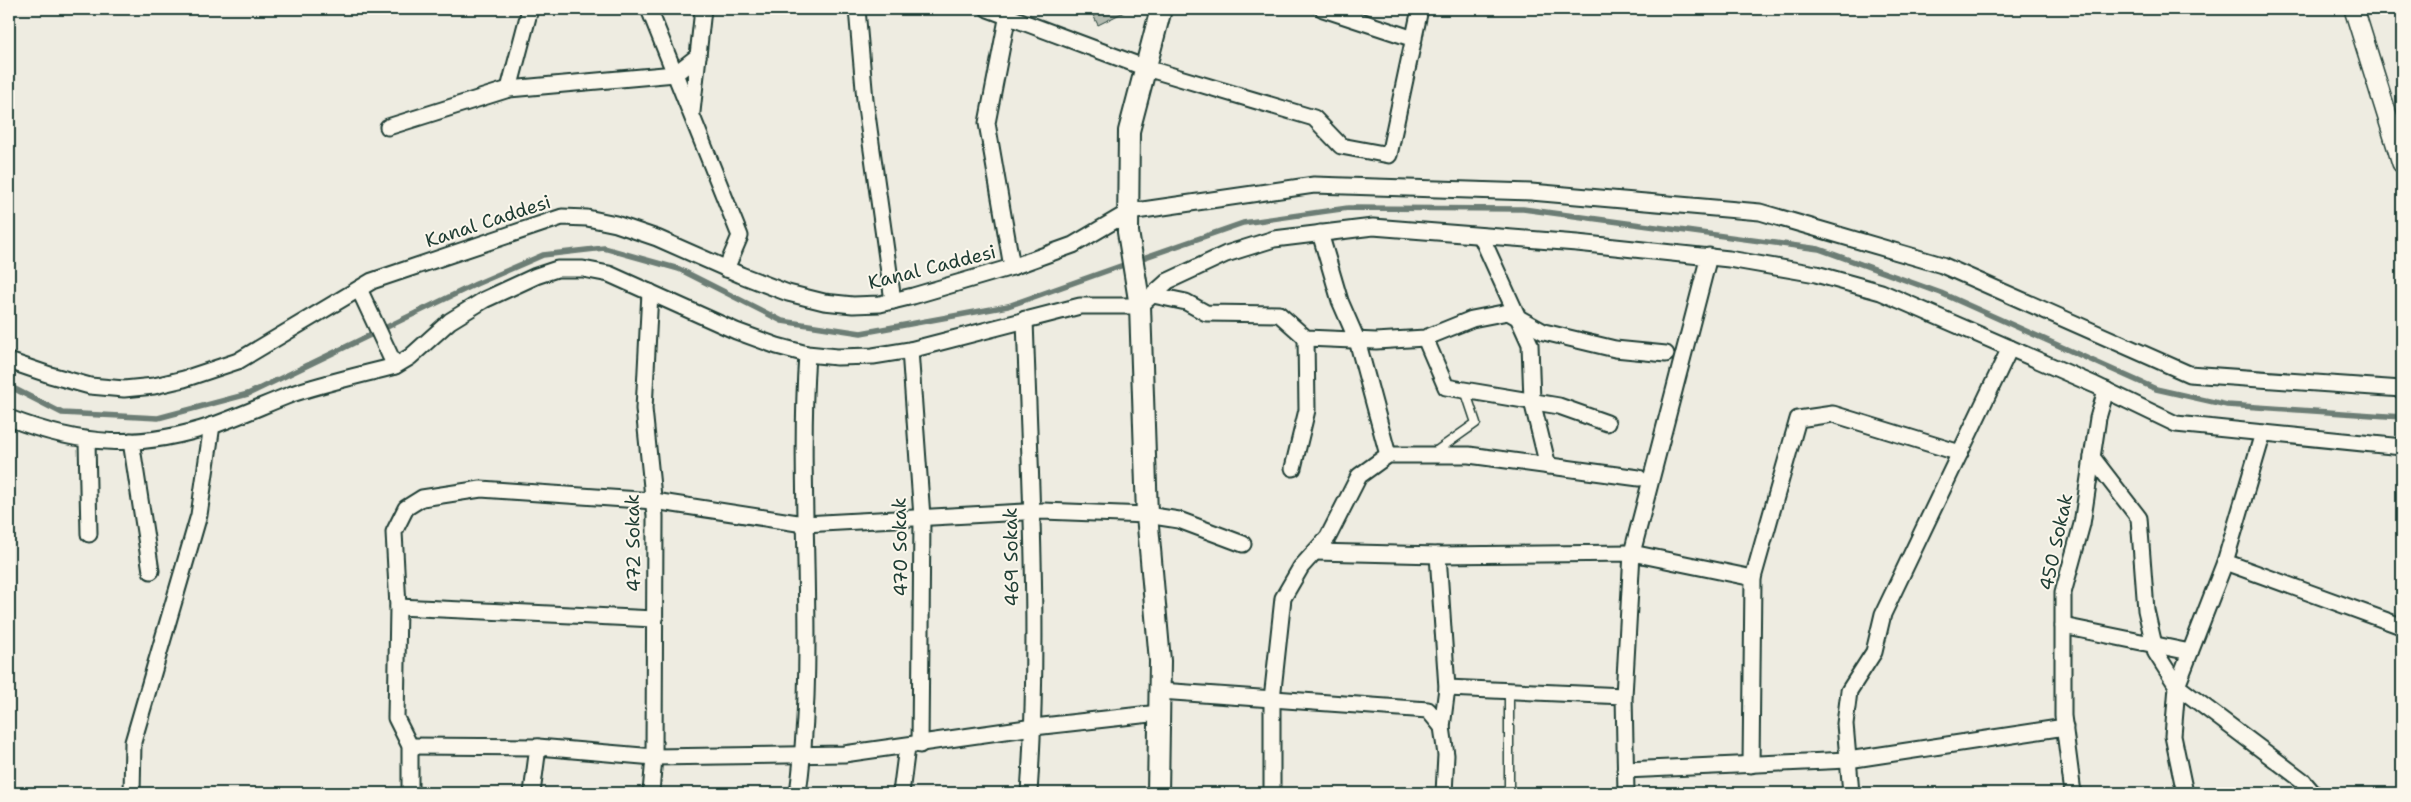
<svg xmlns="http://www.w3.org/2000/svg" width="2411" height="802" font-family="'Shantell Sans',sans-serif">
<rect width="100%" height="100%" fill="#eeece1"/>
<filter id="ink" filterUnits="userSpaceOnUse"><feTurbulence type="fractalNoise" baseFrequency=".02" numOctaves="2"/><feDisplacementMap in="SourceGraphic" scale="10" xChannelSelector="R" yChannelSelector="G"/><feConvolveMatrix kernelMatrix="1 2 1 2 8 2 1 2 1" color-interpolation-filters="sRGB"/></filter>
<g filter="url(#ink)">
<g fill="none" stroke-linecap="round" stroke-linejoin="round">
<g stroke="#6c7d74" stroke-width="5.5">
<path d="M 1137,260 L 1243,223 L 1348,208 L 1523,209 L 1819,249 L 1941,293 L 2156,389 L 2227,405 L 2402,417"/>
<path d="M 9,386 L 62,413 L 158,418 L 248,394 L 476,284 L 543,255 L 604,248 L 679,269 L 782,321 L 861,333 L 1008,306 L 1129,263"/>
</g>
</g>
<path fill="#b4bbb0" stroke="#1f3d34" d="M 1090,9 L 1130,9 L 1098,25 Z"/>
<g fill="none" stroke-linecap="round" stroke-linejoin="round">
<defs>
<g id="service">
<path d="M 1435,452 L 1476,423 L 1465,390"/>
<path d="M 1509,793 L 1509,691"/>
</g>
<g id="minor">
<path d="M 649,9 L 740,236 L 726,269"/>
<path d="M 857,9 L 865,100 L 893,301"/>
<path d="M 988,9 L 1146,68 L 1314,118 L 1341,146 L 1389,155 L 1420,9"/>
<path d="M 1009,9 L 987,123 L 1012,267"/>
<path d="M 1323,9 L 1414,39"/>
<path d="M 509,89 L 530,9"/>
<path d="M 692,112 L 703,9"/>
<path d="M 388,127 L 509,89 L 675,74 L 698,56"/>
<path d="M 1320,233 L 1340,301 L 1357,340 L 1388,455"/>
<path d="M 1481,236 L 1530,344 L 1532,401 L 1548,466"/>
<path d="M 359,289 L 395,366"/>
<path d="M 650,292 L 644,409 L 655,516 L 654,757 L 651,793"/>
<path d="M 1153,295 L 1186,302 L 1206,313 L 1279,314 L 1306,338 L 1376,341 L 1425,338 L 1472,319 L 1508,312 L 1544,332 L 1615,349 L 1666,354"/>
<path d="M 1025,319 C 1030,477 1040,636 1029,793"/>
<path d="M 1425,338 L 1446,387 L 1559,406 L 1607,423"/>
<path d="M 910,350 L 922,517 L 920,745"/>
<path d="M 9,361 L 50,375 L 90,386 L 124,389 L 154,386 L 184,379 L 238,361 L 372,281 L 562,217 L 587,218 L 616,224 L 657,238 L 741,275 L 788,293 L 824,302 L 853,305 L 880,304 L 913,296 L 1012,267 L 1073,245 L 1129,212 L 1314,185 L 1531,192 L 1760,212 L 1942,265 L 2189,374 L 2402,389"/>
<path d="M 9,418 C 81,446 139,450 214,425 C 240,416 266,404 292,394 C 325,383 361,375 395,366 L 410,357 L 450,321 L 484,300 L 536,276 L 557,269 L 583,269 L 609,274 L 736,331 L 777,346 L 807,354 L 837,357 L 873,356 L 910,350 L 1080,306 L 1140,306 L 1168,281 L 1226,254 L 1274,239 L 1373,227 L 1577,243 L 1729,259 L 1816,274 L 1881,292 L 2095,385 L 2176,424 L 2402,447"/>
<path d="M 2263,433 L 2225,562 L 2177,686 L 2302,780 L 2313,793"/>
<path d="M 87,441 L 89,534"/>
<path d="M 131,441 L 151,571"/>
<path d="M 2092,457 L 2139,518 L 2146,610 L 2154,645 L 2156,653 L 2177,686 L 2173,736 L 2185,793"/>
<path d="M 1293,468 L 1307,410 L 1306,338"/>
<path d="M 1315,552 L 1438,555 L 1632,553 L 1753,578"/>
<path d="M 1438,555 L 1447,688 L 1442,727"/>
<path d="M 2225,562 L 2401,626"/>
<path d="M 398,607 L 655,619"/>
<path d="M 2063,626 L 2190,652"/>
<path d="M 1447,688 L 1624,696"/>
<path d="M 1160,691 L 1428,710 L 1442,727 L 1446,755 L 1444,793"/>
<path d="M 410,746 L 538,747 L 654,757 L 844,754 L 1034,727 L 1159,713"/>
<path d="M 1751,765 L 1753,578 L 1798,419 L 1833,414 L 1960,453"/>
<path d="M 1625,770 L 1848,760 L 2065,727"/>
<path d="M 132,793 L 133,742 L 199,515 L 212,425"/>
<path d="M 410,793 L 410,746 L 396,718 L 398,607 L 394,532 L 406,508 L 422,498 L 481,489 L 654,501 L 804,524 L 1043,511 L 1147,515 L 1179,520 L 1243,544"/>
<path d="M 532,793 L 538,747"/>
<path d="M 798,793 C 818,648 797,500 807,354"/>
<path d="M 901,793 L 907,747"/>
<path d="M 1272,793 L 1272,699 L 1283,598 L 1301,567 L 1328,537 L 1359,476 L 1388,455 L 1469,455 L 1639,478"/>
<path d="M 1626,793 L 1624,696 L 1632,553 L 1709,256"/>
<path d="M 1851,793 L 1845,724 L 1849,691 L 1874,652 L 1883,614 L 2010,348"/>
<path d="M 2073,793 L 2063,716 L 2063,593 L 2082,524 L 2098,418 L 2106,390"/>
</g>
<path id="tertiary" d="M 2354,9 L 2402,163"/>
<path id="secondary" d="M 1158,793 L 1160,661 L 1147,515 L 1140,306 L 1128,232 L 1129,131 L 1161,9"/>
</defs>
<use href="#service" stroke="#1f3d34" stroke-width="11"/>
<use href="#minor" stroke="#1f3d34" stroke-width="19"/>
<use href="#tertiary" stroke="#1f3d34" stroke-width="22"/>
<use href="#secondary" stroke="#1f3d34" stroke-width="24"/>
<use href="#service" stroke="#fbf7ec" stroke-width="8"/>
<use href="#minor" stroke="#fbf7ec" stroke-width="15"/>
<use href="#tertiary" stroke="#fbf7ec" stroke-width="19"/>
<use href="#secondary" stroke="#fbf7ec" stroke-width="20"/>
</g>
</g>
<g text-anchor="middle" dominant-baseline="central" stroke-width="4" stroke-linejoin="round" paint-order="stroke">
<g font-size="19" fill="#1f3d34" stroke="#fbf7ec">
<text transform="translate(488 221) rotate(-18)">Kanal Caddesi</text>
<text transform="translate(932 267) rotate(-14)">Kanal Caddesi</text>
<text transform="translate(2056 542) rotate(-78)">450 Sokak</text>
<text transform="translate(633 543) rotate(-91)">472 Sokak</text>
<text transform="translate(900 547) rotate(-91)">470 Sokak</text>
<text transform="translate(1011 557) rotate(-91)">469 Sokak</text>
</g>
</g>
<rect width="2411" height="802" fill="none" stroke="#fbf7ec" stroke-width="30"/>
<rect x="15" y="15" width="2381" height="772" fill="none" stroke="#1f3d34" stroke-width="2" filter="url(#ink)"/>
</svg>
